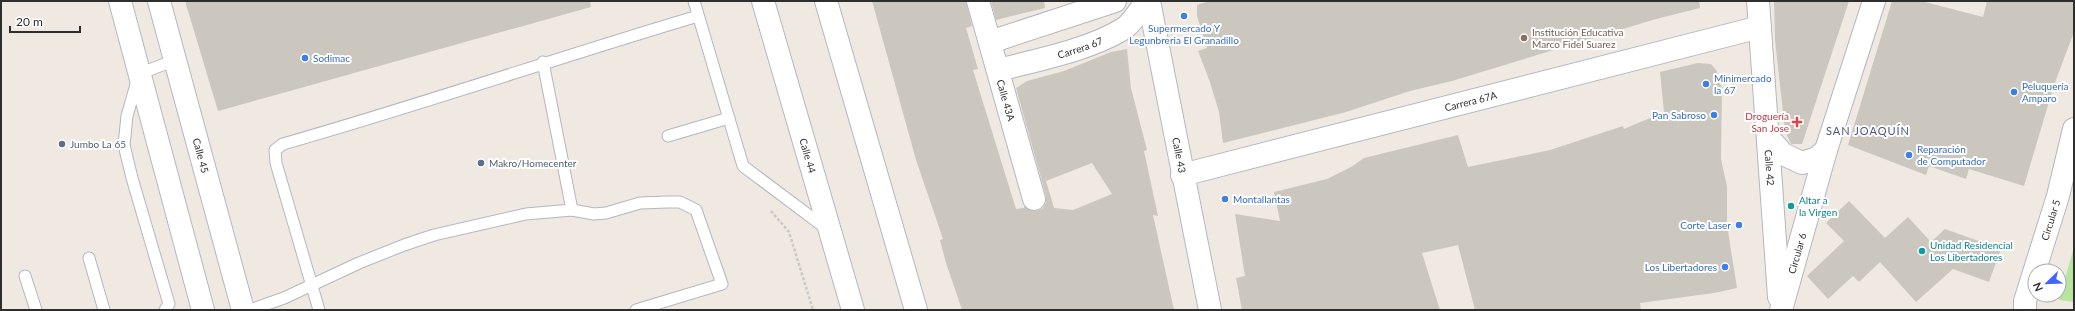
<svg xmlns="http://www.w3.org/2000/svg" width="2075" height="311" font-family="Lato,sans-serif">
<rect width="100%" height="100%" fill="#efe9e1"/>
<path fill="#b6e59e" d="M 2074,247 L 2074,302 L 2059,300 Z"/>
<g fill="#cbc7bf" fill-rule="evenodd">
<path d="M 185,1 L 590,1 L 591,7 L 218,111 Z"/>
<path d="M 872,1 L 966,1 L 972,26 L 966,28 L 978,69 L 973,70 L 1016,209 L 1024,208 L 1024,206 L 1031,211 L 1037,211 L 1043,208 L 1046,202 L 1046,196 L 1016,88 L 1027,81 L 1064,71 L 1111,52 L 1127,49 L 1131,88 L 1147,150 L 1144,151 L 1158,216 L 1153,215 L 1174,310 L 962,310 L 946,263 L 940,240 L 943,239 L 916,160 ZM 1092,163 L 1112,194 L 1073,210 L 1054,208 L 1046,181 Z"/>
<path d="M 991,1 L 1044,1 L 1045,8 L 996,20 Z"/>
<path d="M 1210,1 L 1699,1 L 1700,8 L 1656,19 L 1452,81 L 1410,91 L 1346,112 L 1223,143 L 1219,112 L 1210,82 L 1198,51 L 1207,48 L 1197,16 L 1197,5 Z"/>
<path d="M 1774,1 L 1849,1 L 1802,144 L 1791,144 L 1785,131 L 1775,40 Z"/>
<path d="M 1892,1 L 1921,1 L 1983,17 L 1987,1 L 2074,1 L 2074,32 L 2054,85 L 2024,186 L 1969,169 L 1966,179 L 1929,166 L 1926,175 L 1848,145 Z"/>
<path d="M 1698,63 L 1711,64 L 1717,71 L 1722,89 L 1721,159 L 1727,187 L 1727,225 L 1737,288 L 1714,293 L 1640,303 L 1641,310 L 1475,310 L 1458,245 L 1422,253 L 1440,310 L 1242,310 L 1236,278 L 1245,276 L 1235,214 L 1280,221 L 1274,192 L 1327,179 L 1351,167 L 1364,158 L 1458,135 L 1468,167 L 1550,150 L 1623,126 L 1624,129 L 1664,112 L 1660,72 Z"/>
<path d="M 1849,201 L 1885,238 L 1908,217 L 1931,242 L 1945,229 L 2001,249 L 1989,282 L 1953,269 L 1916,302 L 1880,262 L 1859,282 L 1853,276 L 1828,299 L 1807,276 L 1844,241 L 1826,223 Z"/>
</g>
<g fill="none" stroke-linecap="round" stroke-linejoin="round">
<defs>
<g id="lane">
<path d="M 694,1 L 743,166 L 827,229"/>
<path d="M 543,62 L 572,210"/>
<path d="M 668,136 L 729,118"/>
<path d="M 89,258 L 104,310"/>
<path d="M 25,276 L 36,310"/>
<path d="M 165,310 L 169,304 L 132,178 L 124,145 L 127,116 L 139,74 L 175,60"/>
<path d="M 250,310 L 284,298 L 359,263 L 404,245 L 434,235 L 526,214 L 572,210 L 594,214 L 606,213 L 640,203 L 668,202 L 680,202 L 696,210 L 722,284 L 636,310"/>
<path d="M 319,310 L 276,163 L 275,150 L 283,144 C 423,104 560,57 698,16"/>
</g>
<g id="street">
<path d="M 120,1 L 203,310"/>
<path id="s1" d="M 159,1 L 243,310"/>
<path id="s2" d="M 978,1 L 1034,199"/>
<path id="s3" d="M 1758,1 L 1779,297"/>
<path d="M 990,42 L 1115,1"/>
<path id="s4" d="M 998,70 C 1037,60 1089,50 1123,29 C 1132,24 1140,9 1147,1"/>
<path d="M 1768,137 L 1783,154 L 1802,163 L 1817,158 L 1826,150"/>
<path id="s5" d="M 1182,175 L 1760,27"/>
<path id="s6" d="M 1781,310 L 1826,150 L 1874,1"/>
<path id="s7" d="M 2025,310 L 2025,301 L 2058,196 L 2074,129"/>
</g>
<g id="secondary">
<path id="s8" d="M 763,1 L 853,310"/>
<path d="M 826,1 L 916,310"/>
<path id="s9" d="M 1149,1 L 1210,310"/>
</g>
</defs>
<use href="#lane" stroke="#b4b7c1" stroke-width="13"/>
<use href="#street" stroke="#b4b7c1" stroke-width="24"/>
<use href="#secondary" stroke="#b4b7c1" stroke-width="24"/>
<path stroke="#c9c9c9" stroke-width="2.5" stroke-dasharray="3 2" stroke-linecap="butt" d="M 771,211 L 789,232 L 813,310"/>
<use href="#lane" stroke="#fff" stroke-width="11"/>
<use href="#street" stroke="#fff" stroke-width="22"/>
<use href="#secondary" stroke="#fff" stroke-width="22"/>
</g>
<g fill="#3f7fe0" stroke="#fff" stroke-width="1.5">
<circle cx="1184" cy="16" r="4"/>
<circle cx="305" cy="58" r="4"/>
<circle cx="1706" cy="84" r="4"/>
<circle cx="2014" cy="92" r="4"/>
<circle cx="1714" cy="115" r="4"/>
<circle cx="1909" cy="155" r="4"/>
<circle cx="1225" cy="199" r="4"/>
<circle cx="1739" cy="225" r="4"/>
<circle cx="1725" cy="267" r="4"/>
</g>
<circle fill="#8d6e63" stroke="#fff" stroke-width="1.5" cx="1524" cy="38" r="4"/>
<path fill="#e0444e" stroke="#fff" stroke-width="1.5" d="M1795 116h4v4h4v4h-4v4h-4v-4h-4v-4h4z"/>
<g fill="#5c6f8a" stroke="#fff" stroke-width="1.5">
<circle cx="62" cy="144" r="4"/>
<circle cx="481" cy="163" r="4"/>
</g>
<g fill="#0f9aa8" stroke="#fff" stroke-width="1.5">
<circle cx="1791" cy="206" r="4"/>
<circle cx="1922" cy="251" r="4"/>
</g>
<g text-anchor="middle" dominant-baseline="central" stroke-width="4" stroke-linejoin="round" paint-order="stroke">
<g font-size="10" fill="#366cbe" stroke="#fff" text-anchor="start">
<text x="1184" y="28" text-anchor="middle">Supermercado Y<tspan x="1184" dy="12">Legunbreria El Granadillo</tspan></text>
<text x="313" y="58">Sodimac</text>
<text x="1714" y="78">Minimercado<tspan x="1714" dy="12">la 67</tspan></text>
<text x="2022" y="86">Peluquería<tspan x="2022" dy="12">Amparo</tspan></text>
<text x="1706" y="115" text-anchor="end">Pan Sabroso</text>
<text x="1917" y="149">Reparación<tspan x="1917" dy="12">de Computador</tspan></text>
<text x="1233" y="199">Montallantas</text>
<text x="1731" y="225" text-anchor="end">Corte Laser</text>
<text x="1717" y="267" text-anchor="end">Los Libertadores</text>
</g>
<g font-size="10" fill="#785e54" stroke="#fff" text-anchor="start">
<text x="1532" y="32">Institución Educativa<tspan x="1532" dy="12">Marco Fidel Suarez</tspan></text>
</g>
<g font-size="10" fill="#2e2e2e" stroke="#fff">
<text stroke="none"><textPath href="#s4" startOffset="85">Carrera 67</textPath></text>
<text stroke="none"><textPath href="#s2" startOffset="103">Calle 43A</textPath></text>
<text stroke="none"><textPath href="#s5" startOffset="298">Carrera 67A</textPath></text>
<text stroke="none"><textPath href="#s8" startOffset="161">Calle 44</textPath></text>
<text stroke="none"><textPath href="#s1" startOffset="160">Calle 45</textPath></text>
<text stroke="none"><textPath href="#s9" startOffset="157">Calle 43</textPath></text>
<text stroke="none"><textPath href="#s3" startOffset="167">Calle 42</textPath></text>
<text stroke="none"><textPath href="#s7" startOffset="94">Circular 5</textPath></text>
<text stroke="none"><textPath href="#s6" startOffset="59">Circular 6</textPath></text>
</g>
<g font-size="10" fill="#be3a42" stroke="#fff" text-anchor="end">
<text x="1789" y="116">Droguería<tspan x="1789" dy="12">San Jose</tspan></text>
</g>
<g font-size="10" fill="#4e5e75" stroke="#fff" text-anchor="start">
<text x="70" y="144">Jumbo La 65</text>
<text x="489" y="163">Makro/Homecenter</text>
</g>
<g font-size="10" fill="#0d838f" stroke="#fff" text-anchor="start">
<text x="1799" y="200">Altar a<tspan x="1799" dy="12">la Virgen</tspan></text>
<text x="1930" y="245">Unidad Residencial<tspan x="1930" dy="12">Los Libertadores</tspan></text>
</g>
<g font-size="11" letter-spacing="1" fill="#4d5680" stroke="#fff">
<text x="1868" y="130">SAN JOAQUÍN</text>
</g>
</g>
<rect width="2075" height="311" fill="none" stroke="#2e2e2e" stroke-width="4"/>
<g transform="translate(2047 283) rotate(247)"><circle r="19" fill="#ffffff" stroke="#ababab"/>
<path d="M0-3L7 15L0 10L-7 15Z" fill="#4264fb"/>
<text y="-6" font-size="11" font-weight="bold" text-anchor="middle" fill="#2e2e2e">N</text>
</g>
<path d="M10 26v6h70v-6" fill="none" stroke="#2e2e2e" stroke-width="2"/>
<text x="16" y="26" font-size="12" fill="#2e2e2e" stroke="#ffffff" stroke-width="3" paint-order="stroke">20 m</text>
</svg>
